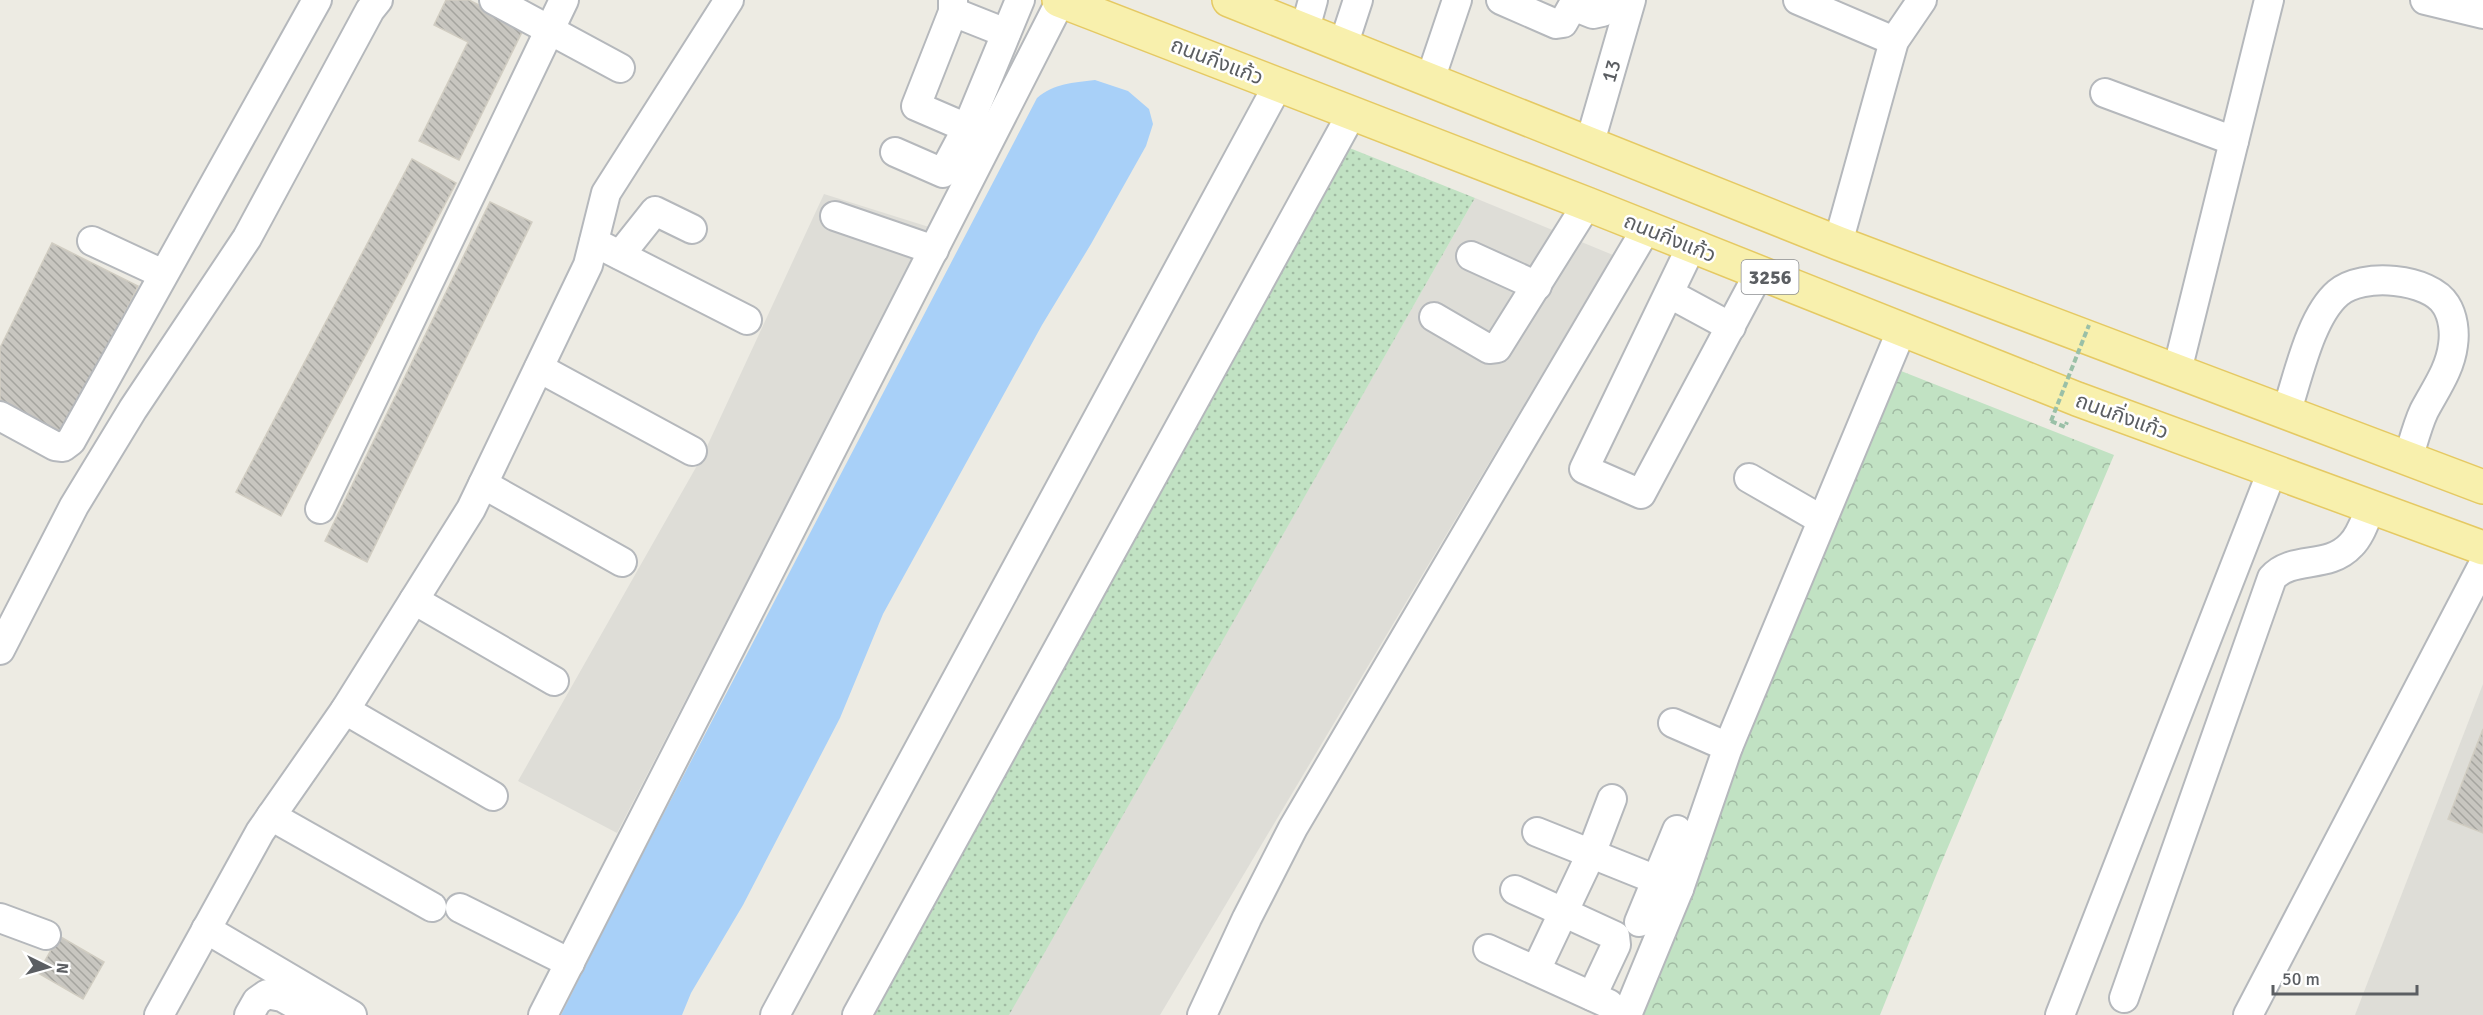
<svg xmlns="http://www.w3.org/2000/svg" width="2483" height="1015" font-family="Signika,'Noto Sans Thai',sans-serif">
<defs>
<pattern id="grass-dots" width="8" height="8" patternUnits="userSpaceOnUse" patternTransform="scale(1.5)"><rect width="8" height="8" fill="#c1e2c3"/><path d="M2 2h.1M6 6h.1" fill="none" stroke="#a0baa2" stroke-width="1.8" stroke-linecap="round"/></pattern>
<pattern id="forest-crowns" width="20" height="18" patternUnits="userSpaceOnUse" patternTransform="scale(1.5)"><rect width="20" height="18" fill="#c1e2c3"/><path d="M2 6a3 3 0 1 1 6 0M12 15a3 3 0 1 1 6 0" fill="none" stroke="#a0baa2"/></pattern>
<pattern id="building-back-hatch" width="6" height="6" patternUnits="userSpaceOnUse" patternTransform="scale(1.5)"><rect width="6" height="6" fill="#c8c6c0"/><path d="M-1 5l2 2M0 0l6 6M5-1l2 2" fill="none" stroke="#a5a49f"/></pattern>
</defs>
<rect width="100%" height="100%" fill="#edebe3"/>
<g fill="#deddd7">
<path d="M 824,194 L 929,227 L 617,833 L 518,781 L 703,455 Z"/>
<path d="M 1475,198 L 1613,255 L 1160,1015 L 1008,1015 Z"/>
<path d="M 2483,684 L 2483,1015 L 2355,1015 Z"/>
</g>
<path fill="url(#grass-dots)" d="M 1342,145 L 1475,198 L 1009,1015 L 865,1015 Z"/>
<path fill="url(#forest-crowns)" d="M 1896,369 L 2114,455 L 1937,873 L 1880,1015 L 1640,1015 L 1720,801 Z"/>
<path fill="#a8d0f8" d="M 1095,80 L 1128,91 L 1149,109 L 1153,124 L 1146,146 L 1091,244 L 1042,325 L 883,614 L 840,718 L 743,905 L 691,993 L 682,1015 L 561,1015 L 617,903 L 1037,98 C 1055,83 1072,83 1095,80 Z"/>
<g fill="url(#building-back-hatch)" stroke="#d1cdc2" stroke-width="1.5">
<path d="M 446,0 L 469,0 L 524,28 L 459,160 L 419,141 L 468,42 L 434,25 Z"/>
<path d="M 412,159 L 456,183 L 281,516 L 236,492 Z"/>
<path d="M 490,202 L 532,222 L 367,562 L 325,541 Z"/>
<path d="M 52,243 L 138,286 L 64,436 L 0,404 L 0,348 Z"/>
<path d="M 2483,729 L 2483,833 L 2448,819 Z"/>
<path d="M 59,936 L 104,962 L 83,999 L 38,973 Z"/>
</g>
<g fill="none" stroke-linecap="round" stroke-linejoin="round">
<defs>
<g id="minor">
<path d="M 494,0 L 620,68"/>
<path d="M 953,0 L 953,12 L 916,106 L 967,128 L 1020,0"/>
<path d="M 1501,0 L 1556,24 L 1563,23 L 1576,0"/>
<path d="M 1798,0 L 1894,41"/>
<path d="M 2425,0 L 2483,14"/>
<path d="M 1573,6 L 1593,14 L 1602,12 L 1607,0"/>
<path d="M 953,12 L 1006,33"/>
<path d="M 1305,29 L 1313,0"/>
<path d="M 1343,46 L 1358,0"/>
<path d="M 1430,80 L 1457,0"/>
<path d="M 2105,93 L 2234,141"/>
<path d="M 1590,142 L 1631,0"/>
<path d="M 895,152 L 943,173 L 967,128"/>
<path d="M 835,216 L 934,250"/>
<path d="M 92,241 L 163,274"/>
<path d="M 594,242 L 747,320"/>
<path d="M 1838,243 L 1894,41 L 1922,0"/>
<path d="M 1691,247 L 1584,469 L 1641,494 L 1759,273"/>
<path d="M 620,255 L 655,211 L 692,229"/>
<path d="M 1471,256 L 1537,286"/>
<path d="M 1670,294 L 1731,327"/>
<path d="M 1434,317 L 1489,349 L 1497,348 L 1587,204"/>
<path d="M 539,368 L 692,451"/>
<path d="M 2177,371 L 2269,0"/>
<path d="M 2286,413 C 2298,378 2310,317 2338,293 C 2362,272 2430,278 2446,305 C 2453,316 2455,332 2453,345 C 2450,370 2435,390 2424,411 C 2417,426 2413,443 2408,459"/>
<path d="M 0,416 L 55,446 L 63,447 L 71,441 L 317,0"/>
<path d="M 1749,478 L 1822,520"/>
<path d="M 483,484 L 622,562"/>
<path d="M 320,509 L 564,0"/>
<path d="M 414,600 L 554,681"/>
<path d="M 0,650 L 74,506 L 133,409 L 247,238 L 370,10 L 378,0"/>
<path d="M 345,710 L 493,796"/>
<path d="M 1673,723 L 1728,747"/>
<path d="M 271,816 L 432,907"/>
<path d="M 1537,832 L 1679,889"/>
<path d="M 1515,890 L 1615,936 L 1616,945 L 1592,996"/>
<path d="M 460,908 L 570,963"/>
<path d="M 0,918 L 46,935"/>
<path d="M 1639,922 L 1677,830"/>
<path d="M 206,929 L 352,1015"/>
<path d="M 1488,949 L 1609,1004"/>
<path d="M 1536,970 L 1591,854 L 1612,799"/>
<path d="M 2124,998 L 2272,578 C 2292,555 2328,570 2351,545 C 2361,535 2365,520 2371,507"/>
<path d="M 159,1015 L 260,832 L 345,710 L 471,509 L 588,265 L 606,193 L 729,0"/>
<path d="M 249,1015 L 257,1001 L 267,994 L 282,997 L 314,1015"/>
<path d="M 543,1015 L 1061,0"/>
<path d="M 775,1015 L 1278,85"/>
<path d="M 857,1015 L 1352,113"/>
<path d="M 1202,1015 L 1247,918 L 1293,828 L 1646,229"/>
<path d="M 1627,1015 L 1679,889 L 1728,747 L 1902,329"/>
<path d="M 2060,1015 L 2272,471"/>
<path d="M 2248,1015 L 2483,565"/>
</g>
<g id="major">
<path d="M 1059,0 L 1587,204 L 2077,399 L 2483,548"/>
<path d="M 1229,0 L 1838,243 L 2483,487"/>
</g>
</defs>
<use href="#minor" stroke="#b5b8bc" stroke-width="32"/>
<use href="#major" stroke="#e5c963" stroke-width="36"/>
<path stroke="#9ac0a7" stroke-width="4" stroke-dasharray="6 3" stroke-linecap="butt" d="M 2051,421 L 2065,427 L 2067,422"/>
<use href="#minor" stroke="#fff" stroke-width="28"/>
<use href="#major" stroke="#f8f0ad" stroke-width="33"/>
<path stroke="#9ac0a7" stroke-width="4" stroke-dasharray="6 3" stroke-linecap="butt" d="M 2051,421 L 2089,325"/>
</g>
<g text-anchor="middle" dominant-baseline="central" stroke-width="5" stroke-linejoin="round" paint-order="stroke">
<rect fill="#fff" stroke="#8c8e91" stroke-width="1.5" x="1741.5" y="260" width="57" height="34" rx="4.5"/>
<g font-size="20" font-weight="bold" fill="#5b5e62">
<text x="1770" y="277">3256</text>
</g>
<g font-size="21" fill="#5b5e62" stroke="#fff">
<text transform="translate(1217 61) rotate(21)">ถนนกิ่งแก้ว</text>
<text transform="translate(1611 71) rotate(-74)">13</text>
<text transform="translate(1670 238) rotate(22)">ถนนกิ่งแก้ว</text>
<text transform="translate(2122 416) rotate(20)">ถนนกิ่งแก้ว</text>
</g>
</g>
<g transform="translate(48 967) rotate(95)" stroke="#ffffff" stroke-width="4.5" paint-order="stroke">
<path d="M0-4.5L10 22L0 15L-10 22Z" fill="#5b5e62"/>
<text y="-9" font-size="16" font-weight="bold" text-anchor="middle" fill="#5b5e62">N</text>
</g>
<path d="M2273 985v9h144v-9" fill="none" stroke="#5b5e62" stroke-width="3"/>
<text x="2282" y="985" font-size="18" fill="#5b5e62" stroke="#ffffff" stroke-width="4.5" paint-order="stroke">50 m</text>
</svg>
